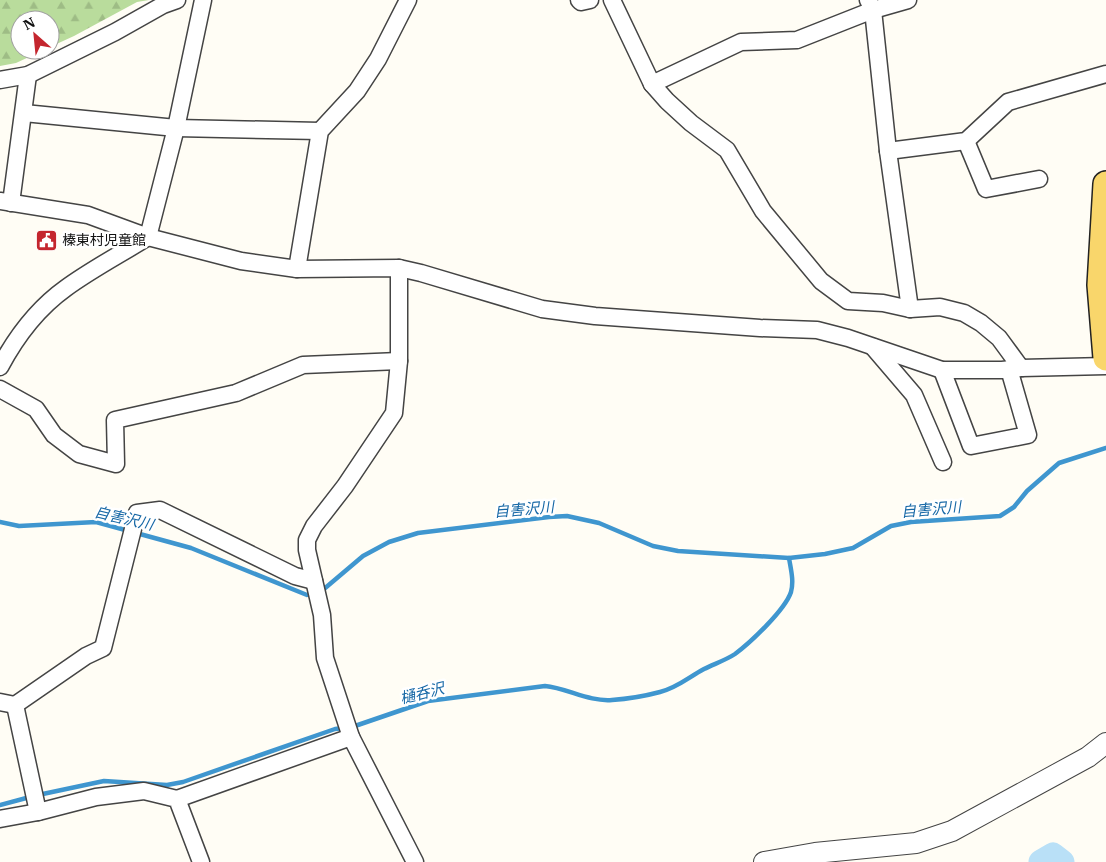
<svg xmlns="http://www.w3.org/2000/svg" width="1106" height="862" font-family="'IBM Plex Serif','Noto Sans JP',serif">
<defs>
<pattern id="forest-firs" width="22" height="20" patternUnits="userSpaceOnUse" patternTransform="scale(1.25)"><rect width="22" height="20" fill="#b9dc9c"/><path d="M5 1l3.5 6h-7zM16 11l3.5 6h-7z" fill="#9ebc85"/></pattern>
</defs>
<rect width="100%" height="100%" fill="#fffdf5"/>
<path fill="url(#forest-firs)" d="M 0,0 L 149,0 L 137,2 L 74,36 L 50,47 L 50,20 L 20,20 L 20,50 L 44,50 L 16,63 L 0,66 Z"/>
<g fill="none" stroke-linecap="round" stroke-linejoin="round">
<g stroke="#3f96cf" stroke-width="4.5">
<path d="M 0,522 L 19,526 L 96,522 L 191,548 L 307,595 L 324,589 L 363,556 L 389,542 L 418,533 L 549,517 L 567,516 L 599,523 L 653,546 L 678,551 L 789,558 L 825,554 L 853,548 L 891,526 L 911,522 L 1000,516 L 1014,507 L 1027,491 L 1059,463 L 1106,448"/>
<path d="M 352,727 L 428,701 L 545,686 C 567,688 589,702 612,700 C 627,699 645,696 660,692 C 677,688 689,677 704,669 C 714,664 726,660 735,654 C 750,643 785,610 791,592 C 794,581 791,570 789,558"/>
<path d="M 38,795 L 104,781 L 167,785 L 183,782 L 335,729 L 344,728"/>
<path d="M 0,805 L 30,797"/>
</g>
<path stroke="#b9e0f7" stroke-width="25" d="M 1041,862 L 1053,855 L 1062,862"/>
<defs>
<g id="minor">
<path d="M 579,0 L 581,2 L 590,0"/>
<path d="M 612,0 L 652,84 L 667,101 L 691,123 L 727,150 L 763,211 L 821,281 L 848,301 L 883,303 L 910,309 L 940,307 L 964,313 L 981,323 L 999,338 L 1021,368"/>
<path d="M 868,0 L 873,10 L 888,151 L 910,309"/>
<path d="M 0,80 L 28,75 L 115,32 L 163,5 L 177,0"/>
<path d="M 652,84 L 741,42 L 797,40 L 873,10 L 908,0"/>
<path d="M 24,113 L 176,128 L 320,131"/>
<path d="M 966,141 L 986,189 L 1039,179"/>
<path d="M 888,151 L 966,141 L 1008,102 L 1106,74"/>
<path d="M 0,201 L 88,215 L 148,237 L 241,261 L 297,269 L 399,268 L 421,273 L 542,309 L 595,316 L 760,328 L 817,330 L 848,338 L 942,370 L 1002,370 L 1021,368 L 1106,366"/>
<path d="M 11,203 L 28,75"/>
<path d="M 399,268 L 399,361 L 394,413 L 345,486 L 314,526 L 307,540 L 307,550 L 322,615 L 325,658 L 351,737 L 415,862"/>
<path d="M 297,269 L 320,131 L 357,91 L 378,59 L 408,0"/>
<path d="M 873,347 L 914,395 L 943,462"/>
<path d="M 0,367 C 16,337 38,308 66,288 C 92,269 121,254 148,237 L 176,128 L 203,0"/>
<path d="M 942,370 L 971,446 L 1028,435 L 1009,369"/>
<path d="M 0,389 L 36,409 L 54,435 L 79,454 L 116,464 L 115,420 L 236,393 L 303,365 L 399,361"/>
<path d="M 0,702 L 15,705 L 86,656 L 103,648 L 137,513 L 160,510 L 295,576 L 314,581"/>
<path d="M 15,705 L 38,812 L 96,797 L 144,791 L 177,799 L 201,862"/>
<path d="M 177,799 L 351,737"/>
<path d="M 0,819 L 38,812"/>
</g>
<path id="tertiary" d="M 764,862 L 815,853 L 916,843 L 952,831 L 1088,757 L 1106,743"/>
<path id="primary" d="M 1106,184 L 1100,285 L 1106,358"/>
</defs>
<use href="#minor" stroke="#444" stroke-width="19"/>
<use href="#tertiary" stroke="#444" stroke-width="22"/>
<use href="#primary" stroke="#222" stroke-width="28"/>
<use href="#minor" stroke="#fff" stroke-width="16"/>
<use href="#tertiary" stroke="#fff" stroke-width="20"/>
<use href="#primary" stroke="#f9d66b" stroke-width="25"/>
</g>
<defs>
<symbol id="civic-square" viewBox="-11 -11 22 22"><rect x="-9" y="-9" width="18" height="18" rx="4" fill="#c4262e" stroke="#fff"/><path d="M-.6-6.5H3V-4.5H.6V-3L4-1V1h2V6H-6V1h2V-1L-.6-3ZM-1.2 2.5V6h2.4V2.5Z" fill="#fff"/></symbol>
</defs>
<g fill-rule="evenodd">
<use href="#civic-square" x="34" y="228" width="25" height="25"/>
</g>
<g text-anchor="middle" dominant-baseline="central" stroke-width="5" stroke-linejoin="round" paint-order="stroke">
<g font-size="14" fill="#111" stroke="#fff" text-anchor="start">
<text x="62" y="240">榛東村児童館</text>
</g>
<g font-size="15" font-style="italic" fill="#1768a6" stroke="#fff">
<text transform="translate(524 509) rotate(-5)">自害沢川</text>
<text transform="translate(931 509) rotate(-5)">自害沢川</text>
<text transform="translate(124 518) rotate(13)">自害沢川</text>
<text transform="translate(422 693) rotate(-14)">樋呑沢</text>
</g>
</g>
<g transform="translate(35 35) rotate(333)"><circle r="24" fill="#ffffff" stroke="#a0a0a0"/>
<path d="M0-4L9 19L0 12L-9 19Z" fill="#c4262e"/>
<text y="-8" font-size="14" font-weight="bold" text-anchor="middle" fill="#111111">N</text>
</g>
</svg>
